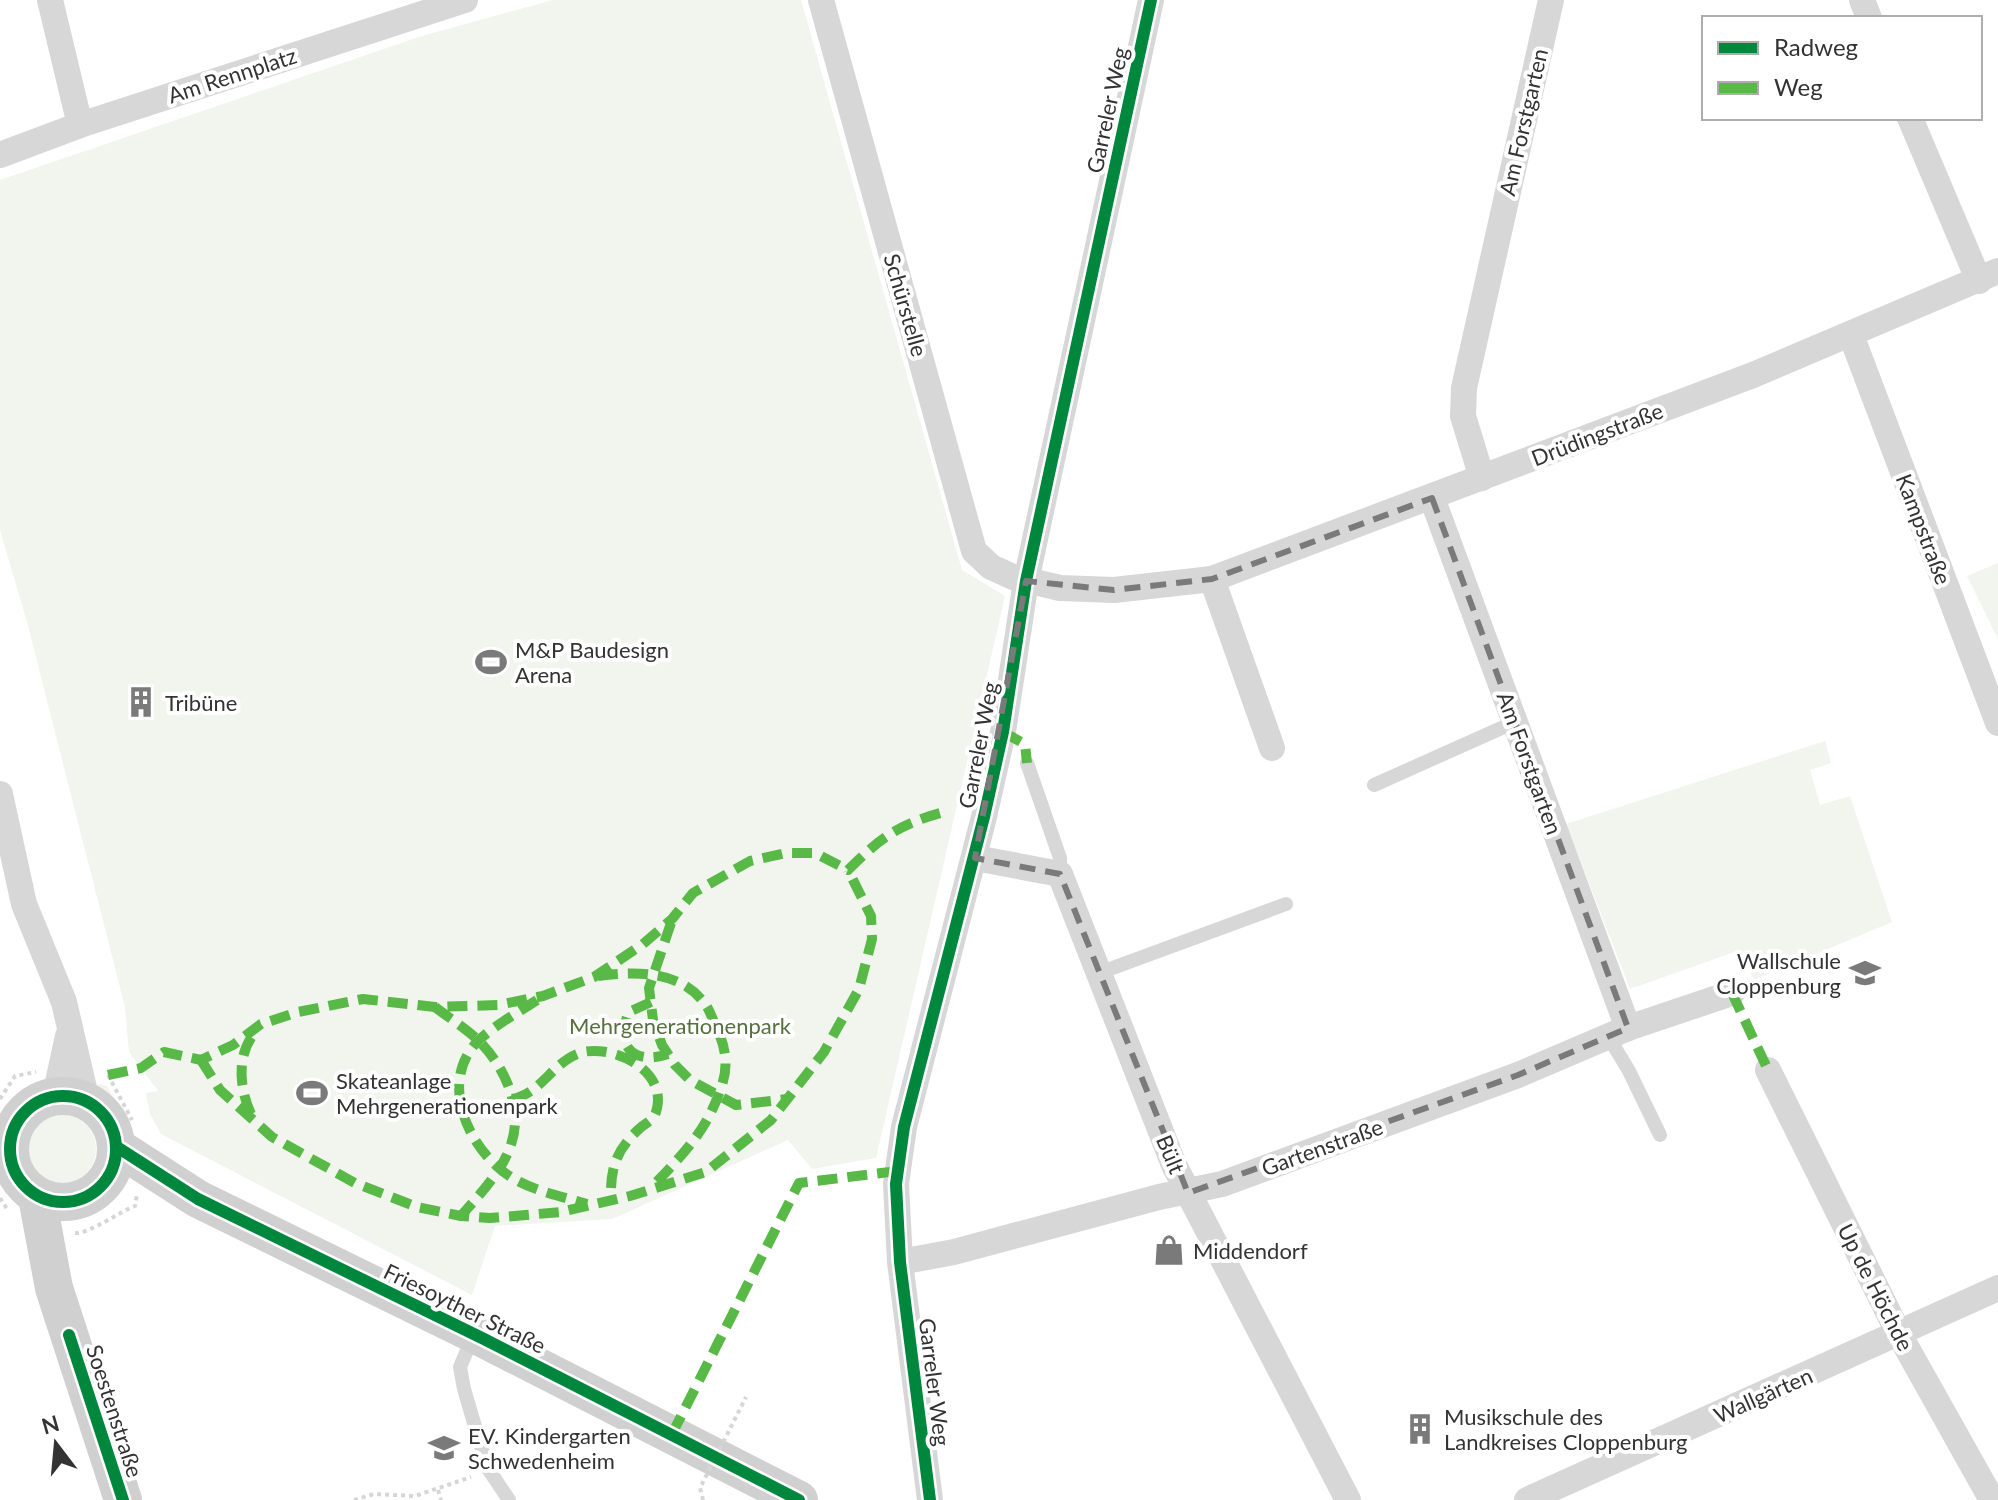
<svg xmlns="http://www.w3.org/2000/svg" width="1998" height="1500" font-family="Lato,sans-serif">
<rect width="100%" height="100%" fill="#fff"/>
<g fill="#f1f5ed">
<path d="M 553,0 L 801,0 L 962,570 L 1005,596 L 876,1158 L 812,1169 L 788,1140 L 612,1219 L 495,1226 L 472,1295 L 161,1134 L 150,1114 L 146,1093 L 158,1091 L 129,1052 L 125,1007 L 27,622 L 0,530 L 0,180 L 422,36 Z"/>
<path d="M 1998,563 L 1998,639 L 1967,576 Z"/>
<path d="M 1825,741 L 1831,763 L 1810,770 L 1820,805 L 1850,796 L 1892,922 L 1754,980 L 1740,950 L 1630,989 L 1566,824 Z"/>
<path d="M 100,1084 L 107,1086 L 133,1137 C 118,1129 102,1102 96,1086 Z"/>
<circle cx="61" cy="1149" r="35"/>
</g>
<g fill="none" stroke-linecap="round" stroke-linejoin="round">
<g stroke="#d6d6d6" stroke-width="4" stroke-dasharray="4 4" stroke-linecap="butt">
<path d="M 108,1075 L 132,1120"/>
<path d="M 0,1099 L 15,1076 L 36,1072"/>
<path d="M 0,1198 L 7,1209"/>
<path d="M 75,1233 C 89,1234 119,1212 135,1206 L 137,1194"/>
<path d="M 438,1490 L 441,1500"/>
<path d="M 354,1500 L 374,1494 L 415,1496 L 471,1477"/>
</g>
<g stroke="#d7d7d7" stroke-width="14">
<path d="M 1027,763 L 1060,858 L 1060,874"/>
<path d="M 1374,785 L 1515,722"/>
<path d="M 1099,973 L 1286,904"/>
<path d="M 1608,1036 L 1629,1071 L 1660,1135"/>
<path d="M 474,1334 L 460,1367 L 464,1389 L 487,1467 L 509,1500"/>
</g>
<g stroke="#d7d7d7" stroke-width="26">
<path d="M 50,0 L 80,125"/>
<path d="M 821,0 L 974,551 L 991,567 L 1013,577 L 1060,588 L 1114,590 L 1212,579 L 1753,375 L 1998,271"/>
<path d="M 1862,0 L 1869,18"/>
<path d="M 1910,118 L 1979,281"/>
<path d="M 0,155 L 80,125 L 465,0"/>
<path d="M 1851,335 L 1998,723"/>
<path d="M 1482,478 L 1463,416 L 1464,388 L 1551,0"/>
<path d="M 1432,498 L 1628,1028"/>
<path d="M 1212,579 L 1272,748"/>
<path d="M 0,794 L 24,904 L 64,1002 L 87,1101"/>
<path d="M 975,858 L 1060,874 L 1174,1165 L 1348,1500"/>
<path d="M 1768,1070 L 1899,1334 L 1992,1500"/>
<path d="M 55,1096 L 68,1036"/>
<path d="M 900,1262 L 954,1252 L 1159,1197 L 1222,1184 L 1518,1075 L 1628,1028 L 1732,993"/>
<path d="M 930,1500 L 900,1262 L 896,1184 L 904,1127 L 984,817 L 1003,732 L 1026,581 L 1151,0"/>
<path d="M 1527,1500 L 1998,1288"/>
</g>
<g stroke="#d0d0d0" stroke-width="38">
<circle cx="63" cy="1149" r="53"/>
<path d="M 117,1147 L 198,1199 L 482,1338 L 799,1500"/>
<path d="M 37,1197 L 54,1288 L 123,1500"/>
</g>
<path stroke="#d6d6d6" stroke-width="4" stroke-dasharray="4 4" stroke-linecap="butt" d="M 703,1500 L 700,1488 L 746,1397"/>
<g stroke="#58b947" stroke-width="10" stroke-dasharray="20 10" stroke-linecap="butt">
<path d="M 1003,732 L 1025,744 L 1027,763"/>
<path d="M 671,923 L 649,988 L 653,1020 L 662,1045 L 675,1065 L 690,1080 L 736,1105 L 788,1099"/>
<path d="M 598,976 C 634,971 681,970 705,1004 C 710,1010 712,1019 716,1026 C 725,1046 729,1063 722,1085 C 707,1132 682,1155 650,1189"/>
<path d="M 1732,993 L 1768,1070"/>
<path d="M 537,1000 C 519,1012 497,1024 480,1039 C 435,1081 470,1155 516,1180 C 538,1192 564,1197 587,1204"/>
<path d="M 651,1002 L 629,1012 C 614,1045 633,1066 668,1054"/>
<path d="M 435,1007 C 449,1018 467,1029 480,1042 C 507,1070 525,1112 509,1150 C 499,1175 478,1196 461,1216"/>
<path d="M 201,1060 L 220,1090 L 272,1137 L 355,1183 L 417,1207 L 461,1216 L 490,1218 L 561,1212 L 630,1196 L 706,1172 L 771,1120 L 824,1052 L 859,989 L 872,939 L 871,916 L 848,870"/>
<path d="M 108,1075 L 141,1068 L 164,1052 L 201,1060 L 233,1045 L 261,1024 L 298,1012 L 363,999 L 435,1007 L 498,1005 L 543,996 L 594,977 L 643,944 L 672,919 L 693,893 L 750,861 L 786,853 L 815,853 L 848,870 C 882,836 901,823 948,811"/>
<path d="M 512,1099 C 543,1093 553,1060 583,1052 C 616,1045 669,1072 656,1112 C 653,1121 645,1123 639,1129 C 615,1151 610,1170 611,1201"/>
<path d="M 251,1114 C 240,1090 236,1058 253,1035"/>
<path d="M 672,1434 L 799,1183 L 898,1171"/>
</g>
<defs>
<g id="cycleway">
<circle cx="63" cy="1149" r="53"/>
<path d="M 117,1147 L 198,1199 L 482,1338 L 799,1500"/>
<path d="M 69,1335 L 123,1500"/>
<path d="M 930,1500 L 900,1262 L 896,1184 L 904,1127 L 984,817 L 1003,732 L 1026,581 L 1151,0"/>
</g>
</defs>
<use href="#cycleway" stroke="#fff" stroke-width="17"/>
<use href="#cycleway" stroke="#00873e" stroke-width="12"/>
</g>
<path fill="none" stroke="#7a7a7a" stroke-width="6" stroke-dasharray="16 10" stroke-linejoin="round" d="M 1432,498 L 1628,1028 L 1518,1075 L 1188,1193 L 1060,874 L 975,858 L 1026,581 L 1114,590 L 1212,579 Z"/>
<defs>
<symbol id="stadium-bare" viewBox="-9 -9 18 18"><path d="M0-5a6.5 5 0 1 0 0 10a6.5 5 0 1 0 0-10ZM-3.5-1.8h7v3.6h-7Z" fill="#7a7a7a" stroke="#fff" stroke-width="2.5" paint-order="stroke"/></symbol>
<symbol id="building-bare" viewBox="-9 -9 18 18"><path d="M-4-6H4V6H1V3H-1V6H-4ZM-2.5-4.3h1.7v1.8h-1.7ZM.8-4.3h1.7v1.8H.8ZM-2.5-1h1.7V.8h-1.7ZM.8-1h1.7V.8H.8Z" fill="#7a7a7a" stroke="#fff" stroke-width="2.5" paint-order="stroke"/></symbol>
<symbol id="school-bare" viewBox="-9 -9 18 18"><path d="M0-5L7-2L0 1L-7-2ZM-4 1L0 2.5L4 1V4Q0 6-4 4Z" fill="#7a7a7a" stroke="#fff" stroke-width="2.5" paint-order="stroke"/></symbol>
<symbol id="shop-bare" viewBox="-9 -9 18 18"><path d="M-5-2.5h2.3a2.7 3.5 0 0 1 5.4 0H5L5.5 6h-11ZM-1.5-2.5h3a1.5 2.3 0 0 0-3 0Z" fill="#7a7a7a" stroke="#fff" stroke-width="2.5" paint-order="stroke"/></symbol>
</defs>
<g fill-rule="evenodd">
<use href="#stadium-bare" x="469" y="640" width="44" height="44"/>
<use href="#building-bare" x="119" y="680" width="44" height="44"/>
<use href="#school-bare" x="1843" y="951" width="44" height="44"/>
<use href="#stadium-bare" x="290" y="1071" width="44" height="44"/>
<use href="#shop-bare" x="1147" y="1228" width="44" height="44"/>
<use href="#building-bare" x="1398" y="1407" width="44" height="44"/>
<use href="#school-bare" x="422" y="1426" width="44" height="44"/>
</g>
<g text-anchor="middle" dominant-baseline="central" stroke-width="8" stroke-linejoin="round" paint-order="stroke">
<g font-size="22" fill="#333" stroke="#fff">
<text transform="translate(232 75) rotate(-18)">Am Rennplatz</text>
<text transform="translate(1107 110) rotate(-78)">Garreler Weg</text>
<text transform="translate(1523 122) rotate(-77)">Am Forstgarten</text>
<text transform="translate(906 305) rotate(74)">Schürstelle</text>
<text transform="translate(1597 434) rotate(-21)">Drüdingstraße</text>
<text transform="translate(1924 529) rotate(69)">Kampstraße</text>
<text transform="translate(978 745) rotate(-79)">Garreler Weg</text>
<text transform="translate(1530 763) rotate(70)">Am Forstgarten</text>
<text transform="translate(1322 1147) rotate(-20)">Gartenstraße</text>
<text transform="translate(1171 1154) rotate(67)">Bült</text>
<text transform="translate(1876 1287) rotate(63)">Up de Höchde</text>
<text transform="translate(465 1308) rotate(26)">Friesoyther Straße</text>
<text transform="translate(935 1382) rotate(83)">Garreler Weg</text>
<text transform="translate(1763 1395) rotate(-24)">Wallgärten</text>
<text transform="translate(115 1411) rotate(72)">Soestenstraße</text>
</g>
<g font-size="22" fill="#333" stroke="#fff" text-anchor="start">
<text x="515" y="649">M&amp;P Baudesign<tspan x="515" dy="25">Arena</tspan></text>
<text x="165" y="702">Tribüne</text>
<text x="1841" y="960" text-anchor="end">Wallschule<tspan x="1841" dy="25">Cloppenburg</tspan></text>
<text x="336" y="1080">Skateanlage<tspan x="336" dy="25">Mehrgenerationenpark</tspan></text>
<text x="1193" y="1250">Middendorf</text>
<text x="1444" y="1416">Musikschule des<tspan x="1444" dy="25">Landkreises Cloppenburg</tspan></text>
<text x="468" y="1435">EV. Kindergarten<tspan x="468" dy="25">Schwedenheim</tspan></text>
</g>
<g font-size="22" fill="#56703f" stroke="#fff">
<text x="680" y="1025">Mehrgenerationenpark</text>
</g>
</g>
<rect x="1702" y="16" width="280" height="104" fill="#ffffff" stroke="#adadad" stroke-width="2"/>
<rect x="1718" y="42" width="40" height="12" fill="#00873e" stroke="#adadad" stroke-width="2"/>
<text x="1774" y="56" font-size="24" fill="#333333">Radweg</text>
<rect x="1718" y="82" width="40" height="12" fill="#58b947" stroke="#adadad" stroke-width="2"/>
<text x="1774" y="96" font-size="24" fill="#333333">Weg</text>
<g transform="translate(56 1444) rotate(344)" stroke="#ffffff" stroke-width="6" paint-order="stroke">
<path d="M0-6L14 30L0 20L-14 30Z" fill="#333333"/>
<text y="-12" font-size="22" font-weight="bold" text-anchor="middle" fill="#333333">N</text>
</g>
</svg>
